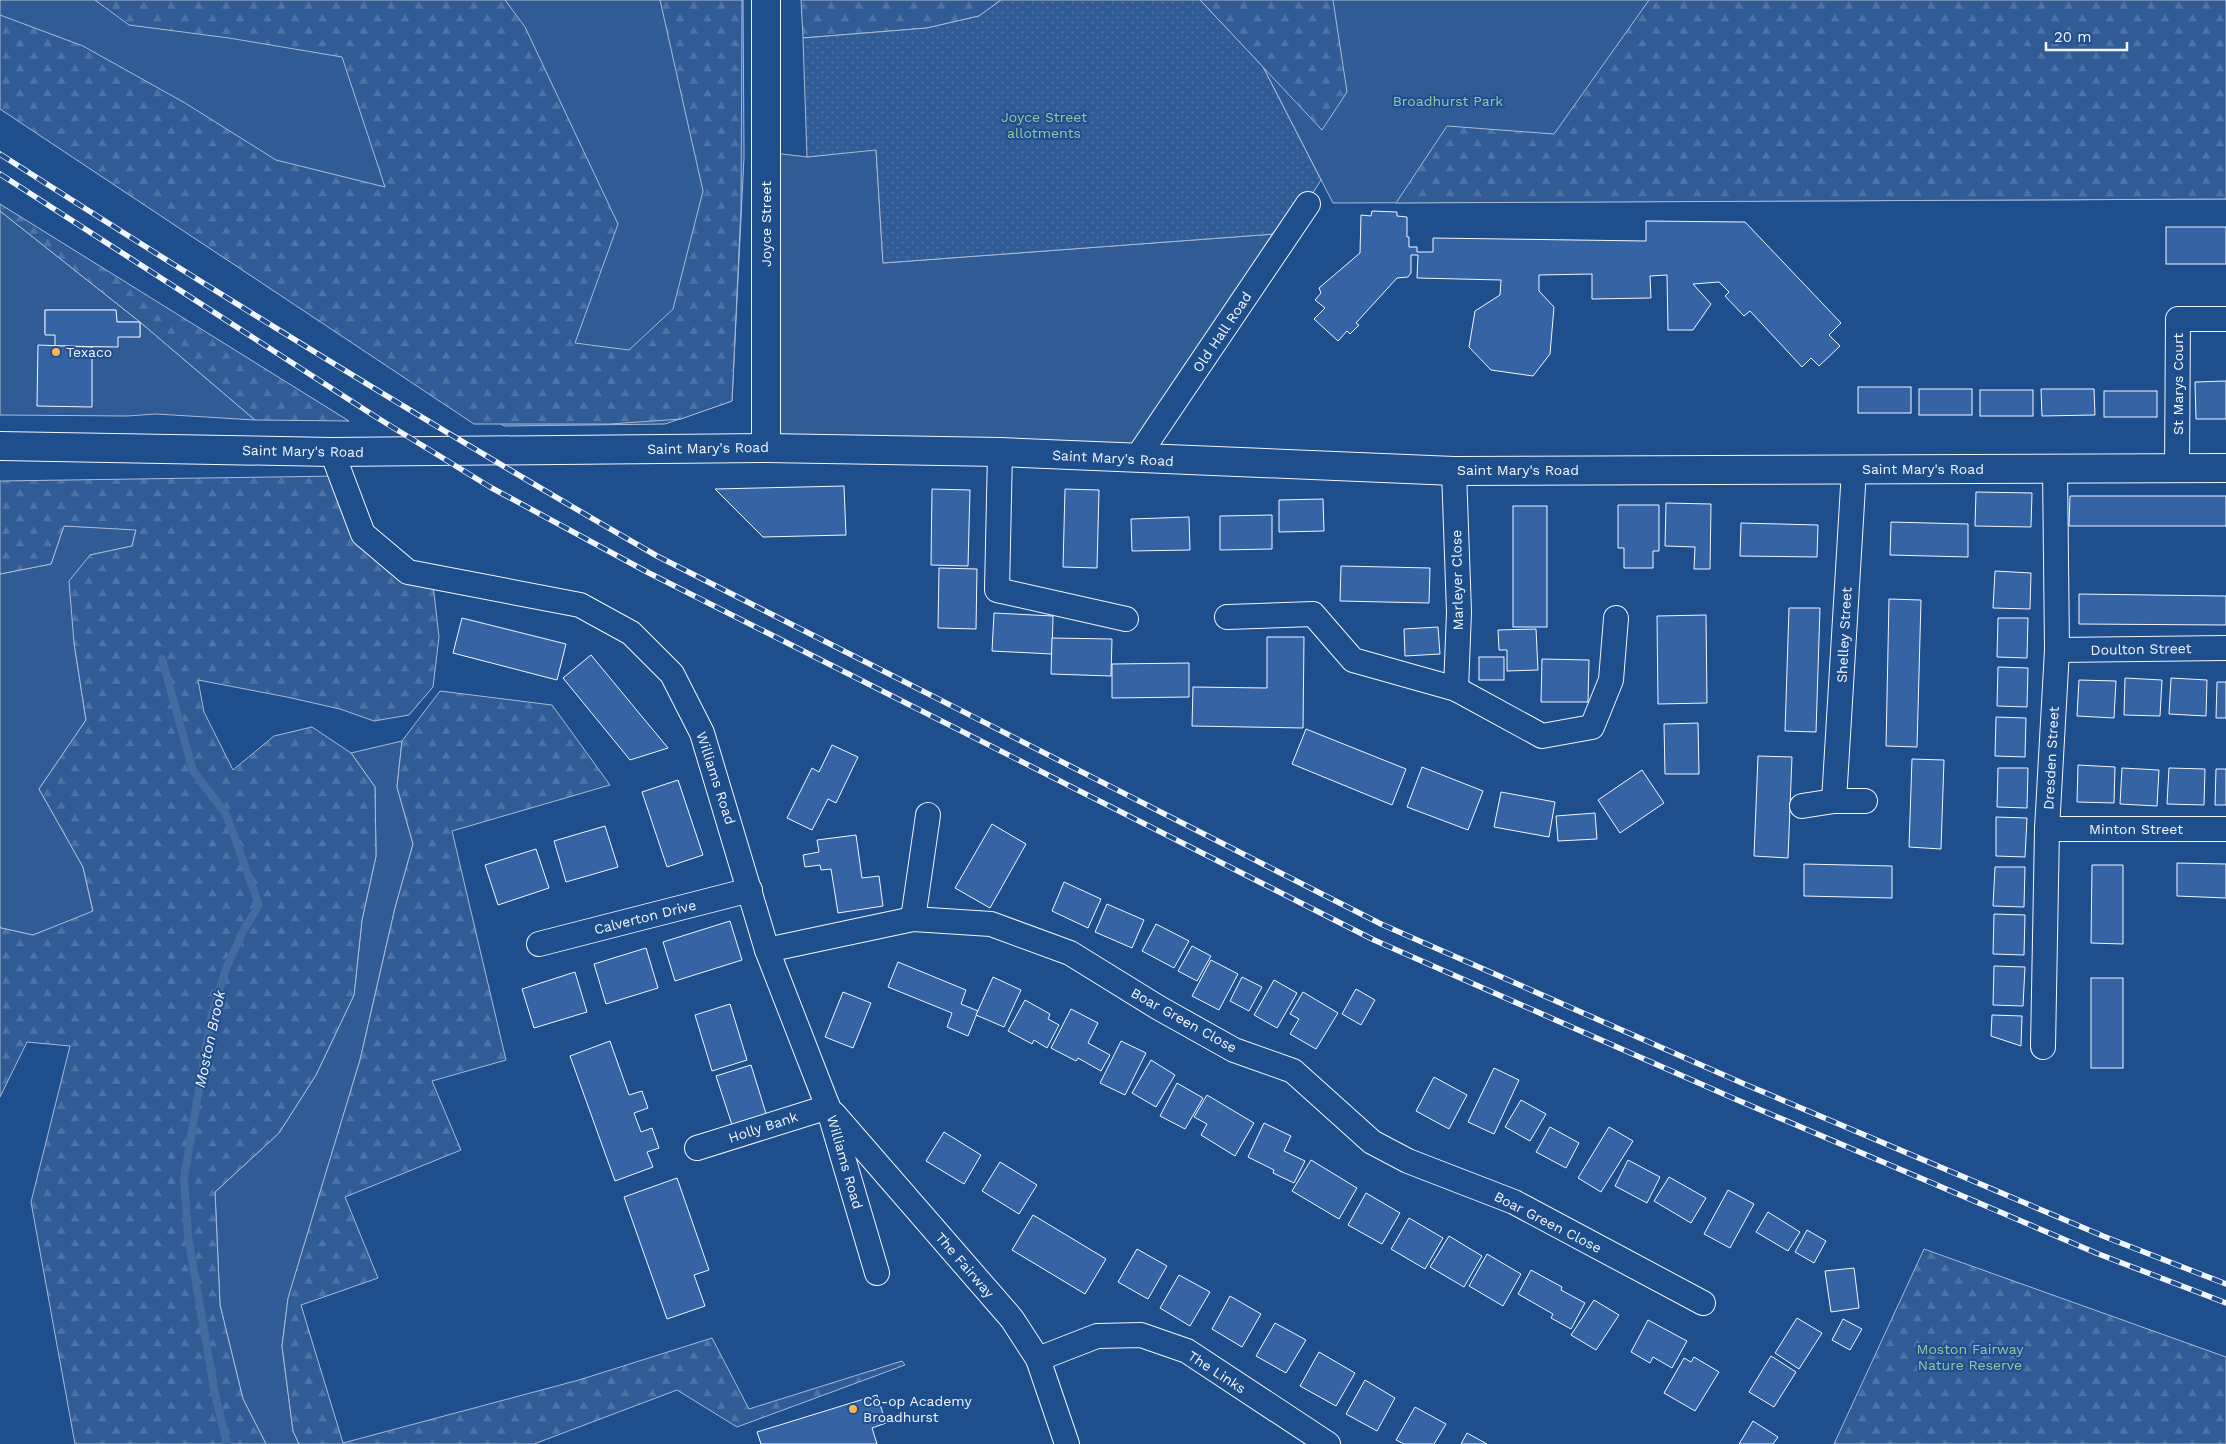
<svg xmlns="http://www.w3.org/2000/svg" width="2226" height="1444" font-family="'Work Sans',sans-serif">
<defs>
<pattern id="forest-firs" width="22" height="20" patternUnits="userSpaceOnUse" patternTransform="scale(1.25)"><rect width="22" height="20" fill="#305b95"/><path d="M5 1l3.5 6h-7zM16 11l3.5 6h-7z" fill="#4e73a5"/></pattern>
<pattern id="garden-dots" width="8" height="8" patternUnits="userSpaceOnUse" patternTransform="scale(1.25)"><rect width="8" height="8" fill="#305b95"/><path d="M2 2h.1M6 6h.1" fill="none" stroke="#4e73a5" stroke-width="1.8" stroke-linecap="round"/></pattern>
</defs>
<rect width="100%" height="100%" fill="#1f4e8c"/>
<g fill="#305b95" stroke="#a8bbd7" fill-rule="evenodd">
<path d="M 0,0 L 743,0 L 744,157 L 732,401 L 665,424 L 504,426 L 0,75 Z"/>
<path d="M 1200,0 L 2226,0 L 2226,199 L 1333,203 L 1263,67 Z"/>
<path d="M 876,149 L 883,263 L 1288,233 L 1136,459 L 766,448 L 766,152 L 807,157 Z"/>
<path d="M 0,211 L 140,322 L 255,420 L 156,414 L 127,416 L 0,415 ZM 45,310 L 116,310 L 117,322 L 140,322 L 140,337 L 45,333 Z"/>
<path d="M 64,526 L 136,529 L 132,546 L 90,555 L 74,643 L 86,720 L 39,789 L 83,867 L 93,912 L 33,935 L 1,928 L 0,926 L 0,574 L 51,564 Z"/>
<path d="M 402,741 L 397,787 L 413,844 L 395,908 L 360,1060 L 288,1299 L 282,1346 L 293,1431 L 299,1444 L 266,1444 L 243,1399 L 220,1305 L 215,1192 L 279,1133 L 316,1075 L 354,995 L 362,920 L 376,856 L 375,787 L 351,753 Z"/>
</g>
<g fill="url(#forest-firs)" stroke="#a8bbd7">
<path d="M 95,0 L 505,0 L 525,27 L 618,224 L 575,343 L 629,350 L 673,309 L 703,191 L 660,0 L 742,0 L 741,208 L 732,401 L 681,419 L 610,424 L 474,424 L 0,109 L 0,15 L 83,46 L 185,103 L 276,160 L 385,187 L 342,57 L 229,38 L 129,25 Z"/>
<path d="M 801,0 L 1001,0 L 979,16 L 927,28 L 803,38 Z"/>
<path d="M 1200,0 L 1333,0 L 1347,92 L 1322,130 Z"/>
<path d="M 1649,0 L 2226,0 L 2226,199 L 1396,203 L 1447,126 L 1554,134 Z"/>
<path d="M 0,204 L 349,421 L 255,420 L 140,322 L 0,211 Z"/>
<path d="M 341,476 L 363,534 L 432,576 L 439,637 L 433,687 L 409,715 L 374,721 L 340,709 L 287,697 L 198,680 L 204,712 L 233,770 L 274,736 L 312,727 L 351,753 L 375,787 L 376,856 L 362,920 L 354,995 L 316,1075 L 279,1133 L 215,1192 L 220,1305 L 243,1399 L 266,1444 L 75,1444 L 31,1202 L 70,1046 L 27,1042 L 0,1097 L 0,926 L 1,928 L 33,935 L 93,911 L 83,867 L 39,789 L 86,720 L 74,643 L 69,581 L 90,555 L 132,546 L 136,530 L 64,526 L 51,564 L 0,574 L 0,481 Z"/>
<path d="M 440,691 L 552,705 L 610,785 L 452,831 L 506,1060 L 432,1081 L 461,1150 L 345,1197 L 378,1278 L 301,1305 L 343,1443 L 579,1380 L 712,1338 L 749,1409 L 902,1361 L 905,1365 L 737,1427 L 677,1390 L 534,1444 L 299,1444 L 293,1431 L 282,1346 L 288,1298 L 360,1060 L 395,908 L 413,844 L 397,787 L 402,741 Z"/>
<path d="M 1924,1249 L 2226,1357 L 2226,1444 L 1834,1444 Z"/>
</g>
<path fill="url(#garden-dots)" stroke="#a8bbd7" d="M 1001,0 L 1200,0 L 1263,67 L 1321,180 L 1288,233 L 883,263 L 876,150 L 807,157 L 803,38 L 927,28 L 979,16 Z"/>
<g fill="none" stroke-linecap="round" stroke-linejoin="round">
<path stroke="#446ba0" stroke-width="8" d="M 162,659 L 193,771 L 226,814 L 259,905 L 242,933 L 226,969 L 211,1017 L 184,1178 L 188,1236 L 215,1394 L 227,1444"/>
</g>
<g fill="#3563a3" stroke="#f2f6ff">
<path d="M 1372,211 L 1397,212 L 1397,216 L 1407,217 L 1407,237 L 1409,237 L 1409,247 L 1417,247 L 1417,252 L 1433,252 L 1433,238 L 1646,241 L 1646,221 L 1745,222 L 1841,323 L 1829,335 L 1840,346 L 1819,366 L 1811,358 L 1802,367 L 1750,311 L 1744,316 L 1725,296 L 1729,292 L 1719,282 L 1693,284 L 1711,304 L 1693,330 L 1668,330 L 1667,275 L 1650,276 L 1651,298 L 1592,299 L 1592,274 L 1539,275 L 1539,291 L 1554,307 L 1550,354 L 1533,376 L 1491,370 L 1469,347 L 1475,311 L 1500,295 L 1501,280 L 1417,278 L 1418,255 L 1411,255 L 1411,273 L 1408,277 L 1397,278 L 1356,323 L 1359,325 L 1350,334 L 1347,331 L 1338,341 L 1314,319 L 1325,308 L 1315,300 L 1321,293 L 1319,288 L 1360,253 L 1361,215 L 1371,216 Z"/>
<rect x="2166" y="227" width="60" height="37"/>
<path d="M 45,310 L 116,310 L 117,322 L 140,322 L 140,337 L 118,337 L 118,347 L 55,346 L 55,335 L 45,335 Z"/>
<path d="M 38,345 L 92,347 L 92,407 L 37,406 Z"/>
<path d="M 2226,381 L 2226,419 L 2196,419 L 2195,382 Z"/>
<rect x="1858" y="387" width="53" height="26"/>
<rect x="1919" y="389" width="53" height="26"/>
<path d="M 2041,389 L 2094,389 L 2095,415 L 2042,416 Z"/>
<rect x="1980" y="390" width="53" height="26"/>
<rect x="2104" y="391" width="53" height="26"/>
<path d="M 844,486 L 846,535 L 763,537 L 715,489 Z"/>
<path d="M 932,489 L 970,490 L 968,566 L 931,565 Z"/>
<path d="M 1065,489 L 1099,490 L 1097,568 L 1063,567 Z"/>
<path d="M 1976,492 L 2032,493 L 2031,527 L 1975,526 Z"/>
<path d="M 2070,496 L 2226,496 L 2226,526 L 2069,526 Z"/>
<path d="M 1323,499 L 1324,531 L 1279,532 L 1279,500 Z"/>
<path d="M 1666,503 L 1711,504 L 1710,569 L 1694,569 L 1695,547 L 1665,546 Z"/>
<path d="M 1618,505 L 1659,505 L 1659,551 L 1653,551 L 1653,568 L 1624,568 L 1624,548 L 1618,548 Z"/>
<rect x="1513" y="506" width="34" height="121"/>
<path d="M 1272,515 L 1272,549 L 1220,550 L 1220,516 Z"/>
<path d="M 1189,517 L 1190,550 L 1132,551 L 1131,519 Z"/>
<path d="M 1891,522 L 1968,524 L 1968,557 L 1890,555 Z"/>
<path d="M 1741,523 L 1818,525 L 1817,557 L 1740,556 Z"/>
<path d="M 1341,566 L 1430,568 L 1429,603 L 1340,601 Z"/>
<path d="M 939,568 L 977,569 L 976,629 L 938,628 Z"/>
<path d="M 1995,571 L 2031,573 L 2030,609 L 1993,608 Z"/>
<path d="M 2079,594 L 2226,596 L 2226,625 L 2079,624 Z"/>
<path d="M 1889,599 L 1921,600 L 1917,747 L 1886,746 Z"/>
<path d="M 1789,608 L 1820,608 L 1816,732 L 1785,731 Z"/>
<path d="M 994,613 L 1053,616 L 1052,654 L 992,651 Z"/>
<path d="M 1706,615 L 1707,703 L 1658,704 L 1657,616 Z"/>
<path d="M 462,618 L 566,644 L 557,680 L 453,653 Z"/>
<path d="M 1998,618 L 2028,618 L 2027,658 L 1997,657 Z"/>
<path d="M 1438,627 L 1440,654 L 1405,656 L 1404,629 Z"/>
<path d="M 1536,629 L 1538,670 L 1507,671 L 1507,650 L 1499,650 L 1498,630 Z"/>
<path d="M 1267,637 L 1304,637 L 1303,728 L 1192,726 L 1193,687 L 1267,688 Z"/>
<path d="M 1052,638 L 1112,639 L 1111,676 L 1051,674 Z"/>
<path d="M 591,655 L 668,748 L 630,760 L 563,678 Z"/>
<rect x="1479" y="657" width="25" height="23"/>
<path d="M 1542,659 L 1589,660 L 1588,702 L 1541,702 Z"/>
<path d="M 1189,663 L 1189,697 L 1112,698 L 1112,664 Z"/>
<path d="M 1998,667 L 2028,668 L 2027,707 L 1997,706 Z"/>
<path d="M 2125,678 L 2162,680 L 2160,716 L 2124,715 Z"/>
<path d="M 2171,678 L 2207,680 L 2206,716 L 2169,714 Z"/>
<path d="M 2079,680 L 2116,681 L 2114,718 L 2077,716 Z"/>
<path d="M 2217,682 L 2226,682 L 2226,718 L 2216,718 Z"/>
<path d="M 1996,717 L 2026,718 L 2025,757 L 1995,756 Z"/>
<path d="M 1698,723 L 1699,774 L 1665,774 L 1664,724 Z"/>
<path d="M 1306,729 L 1406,769 L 1392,805 L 1292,764 Z"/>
<path d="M 832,745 L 858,757 L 836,803 L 828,799 L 812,830 L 787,818 L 812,768 L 819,772 Z"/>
<path d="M 1758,756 L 1792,757 L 1788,858 L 1754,856 Z"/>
<path d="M 1912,759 L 1944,760 L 1941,849 L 1909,847 Z"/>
<path d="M 2078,765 L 2115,767 L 2114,803 L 2077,802 Z"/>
<path d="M 1422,767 L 1483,791 L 1468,830 L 1407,807 Z"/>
<path d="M 1998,768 L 2028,768 L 2027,808 L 1997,807 Z"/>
<path d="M 2122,768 L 2159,770 L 2157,806 L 2120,804 Z"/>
<path d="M 2169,768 L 2205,769 L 2204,805 L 2167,804 Z"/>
<path d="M 2216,769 L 2226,769 L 2226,805 L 2215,805 Z"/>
<path d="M 1642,770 L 1664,803 L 1620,833 L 1598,800 Z"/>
<path d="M 678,780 L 703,855 L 667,867 L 642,792 Z"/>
<path d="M 1501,792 L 1555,802 L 1549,837 L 1494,827 Z"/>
<path d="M 1595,813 L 1597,839 L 1558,841 L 1556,816 Z"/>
<path d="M 1996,817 L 2027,818 L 2025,857 L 1996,856 Z"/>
<path d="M 992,824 L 1026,844 L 990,908 L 955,888 Z"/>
<path d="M 605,826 L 618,867 L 566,882 L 554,841 Z"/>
<path d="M 856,835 L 862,878 L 879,876 L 883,906 L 838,913 L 831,869 L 821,870 L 820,865 L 805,867 L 803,855 L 819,852 L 817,840 Z"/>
<path d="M 536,849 L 549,888 L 498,905 L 485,865 Z"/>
<path d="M 2177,863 L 2226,864 L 2226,898 L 2177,896 Z"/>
<path d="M 1804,864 L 1892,866 L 1892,898 L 1804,896 Z"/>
<path d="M 2092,865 L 2123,865 L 2123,944 L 2091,943 Z"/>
<path d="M 1995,867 L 2025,867 L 2024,907 L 1993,906 Z"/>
<path d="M 1064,882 L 1101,899 L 1088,928 L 1052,911 Z"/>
<path d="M 1107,904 L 1144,920 L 1132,948 L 1095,932 Z"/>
<path d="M 1994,914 L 2025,915 L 2024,955 L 1993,954 Z"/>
<path d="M 730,921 L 742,960 L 675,981 L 663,942 Z"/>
<path d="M 1156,924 L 1189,941 L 1174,968 L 1142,951 Z"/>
<path d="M 1192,946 L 1211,956 L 1197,981 L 1178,971 Z"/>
<path d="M 646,948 L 658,988 L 606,1004 L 594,964 Z"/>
<path d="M 1211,960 L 1238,974 L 1219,1010 L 1192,996 Z"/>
<path d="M 898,962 L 966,990 L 961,1004 L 978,1011 L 968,1036 L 947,1027 L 952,1013 L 888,987 Z"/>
<path d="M 1994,966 L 2025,967 L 2023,1006 L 1993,1005 Z"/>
<path d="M 575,972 L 587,1012 L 534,1028 L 522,989 Z"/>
<path d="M 993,977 L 1021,990 L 1004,1027 L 976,1015 Z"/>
<path d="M 1242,977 L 1262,987 L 1249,1011 L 1230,1001 Z"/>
<rect x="2091" y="978" width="32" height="90"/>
<path d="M 1274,980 L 1297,993 L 1277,1028 L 1254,1015 Z"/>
<path d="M 1356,989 L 1375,1000 L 1361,1025 L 1342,1014 Z"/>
<path d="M 843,992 L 871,1003 L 853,1048 L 825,1037 Z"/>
<path d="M 1303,992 L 1338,1013 L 1316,1049 L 1290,1034 L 1299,1019 L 1290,1014 Z"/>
<path d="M 1025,1000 L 1050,1014 L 1048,1019 L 1059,1025 L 1047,1048 L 1034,1040 L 1032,1044 L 1008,1031 Z"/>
<path d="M 730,1004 L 747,1060 L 712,1071 L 695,1015 Z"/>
<path d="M 1071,1009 L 1098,1023 L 1088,1043 L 1110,1055 L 1101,1071 L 1078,1058 L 1076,1061 L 1051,1048 Z"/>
<path d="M 1992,1015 L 2022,1016 L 2021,1046 L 1991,1036 Z"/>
<path d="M 610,1041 L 629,1095 L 642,1091 L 648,1108 L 634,1113 L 641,1132 L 652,1128 L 659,1148 L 647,1152 L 653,1167 L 615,1181 L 570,1056 Z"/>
<path d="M 1121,1041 L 1146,1053 L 1125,1095 L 1100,1083 Z"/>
<path d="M 1151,1060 L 1175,1075 L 1156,1107 L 1132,1093 Z"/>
<path d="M 751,1065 L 768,1120 L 734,1131 L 716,1076 Z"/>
<path d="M 1494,1068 L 1519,1080 L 1494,1134 L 1468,1122 Z"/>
<path d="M 1434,1077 L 1467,1095 L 1449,1129 L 1416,1111 Z"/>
<path d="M 1177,1083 L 1203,1098 L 1185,1129 L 1160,1116 Z"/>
<path d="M 1207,1095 L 1254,1123 L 1235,1156 L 1201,1135 L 1207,1124 L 1194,1117 Z"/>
<path d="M 1521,1100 L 1546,1114 L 1530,1141 L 1505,1127 Z"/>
<path d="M 1264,1123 L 1291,1136 L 1284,1151 L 1305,1161 L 1294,1183 L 1273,1173 L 1274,1170 L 1248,1157 Z"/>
<path d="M 1550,1127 L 1579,1143 L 1566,1168 L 1536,1152 Z"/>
<path d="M 1609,1127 L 1633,1141 L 1601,1192 L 1578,1178 Z"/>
<path d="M 944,1132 L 981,1155 L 964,1184 L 926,1161 Z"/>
<path d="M 1311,1160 L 1357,1188 L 1339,1219 L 1292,1191 Z"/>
<path d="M 1628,1160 L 1660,1177 L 1647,1203 L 1615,1186 Z"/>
<path d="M 1000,1162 L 1037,1185 L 1019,1214 L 982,1191 Z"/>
<path d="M 1669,1177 L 1706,1198 L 1691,1223 L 1654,1201 Z"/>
<path d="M 677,1178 L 709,1270 L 694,1275 L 705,1306 L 667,1319 L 624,1197 Z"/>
<path d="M 1728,1190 L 1754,1204 L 1730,1248 L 1704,1234 Z"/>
<path d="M 1366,1193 L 1400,1213 L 1382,1244 L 1348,1225 Z"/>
<path d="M 1768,1212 L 1800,1232 L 1788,1251 L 1756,1232 Z"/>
<path d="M 1033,1215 L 1106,1259 L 1085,1294 L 1012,1250 Z"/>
<path d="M 1409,1218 L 1443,1238 L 1425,1269 L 1391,1249 Z"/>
<path d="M 1807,1230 L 1826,1241 L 1814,1263 L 1795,1252 Z"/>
<path d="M 1449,1236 L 1482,1256 L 1464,1287 L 1430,1267 Z"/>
<path d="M 1137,1249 L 1167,1266 L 1148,1299 L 1118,1282 Z"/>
<path d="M 1487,1254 L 1521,1274 L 1503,1306 L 1469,1286 Z"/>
<path d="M 1854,1268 L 1859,1308 L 1831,1312 L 1825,1271 Z"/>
<path d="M 1531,1270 L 1562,1287 L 1561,1290 L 1585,1303 L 1571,1329 L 1551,1318 L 1553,1314 L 1518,1294 Z"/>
<path d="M 1179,1275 L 1210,1292 L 1190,1326 L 1160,1308 Z"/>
<path d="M 1230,1296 L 1261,1314 L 1242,1347 L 1212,1329 Z"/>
<path d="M 1594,1300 L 1619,1315 L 1596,1350 L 1571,1335 Z"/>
<path d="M 1797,1318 L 1822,1333 L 1799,1369 L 1775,1353 Z"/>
<path d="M 1843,1319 L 1862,1329 L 1850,1350 L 1832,1340 Z"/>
<path d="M 1648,1320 L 1687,1341 L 1672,1368 L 1653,1357 L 1650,1363 L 1631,1352 Z"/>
<path d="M 1275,1323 L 1306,1340 L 1286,1373 L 1256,1356 Z"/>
<path d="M 1319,1352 L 1355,1373 L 1336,1406 L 1300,1386 Z"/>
<path d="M 1771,1356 L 1796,1372 L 1774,1407 L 1749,1392 Z"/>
<path d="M 1694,1357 L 1719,1372 L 1695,1411 L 1664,1393 L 1684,1358 L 1691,1362 Z"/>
<path d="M 1365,1380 L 1395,1398 L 1377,1431 L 1346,1414 Z"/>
<path d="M 877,1395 L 886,1423 L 872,1428 L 877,1444 L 761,1444 L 757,1432 Z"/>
<path d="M 1415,1407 L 1446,1424 L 1434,1444 L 1404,1444 L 1396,1440 Z"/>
<path d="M 1753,1421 L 1778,1437 L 1773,1444 L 1739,1444 Z"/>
<path d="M 1467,1433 L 1487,1444 L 1461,1444 Z"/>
</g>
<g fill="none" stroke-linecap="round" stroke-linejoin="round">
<defs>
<g id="street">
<path d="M 332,452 L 363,534 L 408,572 L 580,605 L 631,633 L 672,674 L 702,733 L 767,950 L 828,1107 L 877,1273"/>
<path d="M 1000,452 L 997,590 L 1126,619"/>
<path d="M 1136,459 L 1308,204"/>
<path d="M 2177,468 L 2178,319 L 2226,319"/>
<path d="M 1454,471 L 1459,612 L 1456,689"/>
<path d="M 1227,617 L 1313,614 L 1353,660 L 1456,689 L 1542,736 L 1592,727 L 1611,680 L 1616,618"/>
<path d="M 2057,650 L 2226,648"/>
<path d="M 1834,801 L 1854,470"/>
<path d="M 1802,806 L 1834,801 L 1865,801"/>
<path d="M 2047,829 L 2226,829"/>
<path d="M 913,919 L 928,815"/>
<path d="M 539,944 L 750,890"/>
<path d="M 767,950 L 913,919 L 991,924 L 1070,953 L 1159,1008 L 1234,1050 L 1293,1071 L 1372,1142 L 1408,1161 L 1514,1202 L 1703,1303"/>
<path d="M 2043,1047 L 2047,829 L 2057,650 L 2055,469"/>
<path d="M 834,1114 L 1012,1319 L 1038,1359 L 1067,1444"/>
<path d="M 697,1148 L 828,1107"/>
<path d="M 1038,1359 L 1097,1336 L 1141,1335 L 1187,1351 L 1328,1444"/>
</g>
<g id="secondary">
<path d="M 766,0 L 766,448"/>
<path d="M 0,446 L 332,452 L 766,448 L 1000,452 L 1454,471 L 2226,468"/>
</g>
</defs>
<use href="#street" stroke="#f2f6ff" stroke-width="26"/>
<use href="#secondary" stroke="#f2f6ff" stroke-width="30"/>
<use href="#street" stroke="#1f4e8c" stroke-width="24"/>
<use href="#secondary" stroke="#1f4e8c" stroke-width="28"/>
<defs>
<g id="rail">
<path d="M 0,154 C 216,293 435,428 657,556 L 1381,924 L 1742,1083 L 2103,1236 L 2226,1284"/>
<path d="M 0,174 L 376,417 L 490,487 L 649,573 L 1374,940 L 1735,1099 L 2096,1253 L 2226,1303"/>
</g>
</defs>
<use href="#rail" stroke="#f2f6ff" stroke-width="5.5"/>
<use href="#rail" stroke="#1f4e8c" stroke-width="4" stroke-dasharray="11" stroke-linecap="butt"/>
</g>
<g fill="#ffb74d" stroke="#1f4e8c" stroke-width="2">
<circle cx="56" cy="352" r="5"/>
<circle cx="853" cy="1409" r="5"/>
</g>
<g text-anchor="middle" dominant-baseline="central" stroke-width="4" stroke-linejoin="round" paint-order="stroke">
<g font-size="14" fill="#97c8a6" stroke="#1f4e8c">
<text x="1448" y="101">Broadhurst Park</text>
<text x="1044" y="117">Joyce Street<tspan x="1044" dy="16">allotments</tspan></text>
<text x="1970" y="1349">Moston Fairway<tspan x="1970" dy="16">Nature Reserve</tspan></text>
</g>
<g font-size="14" fill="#f2f6ff" stroke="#1f4e8c">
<text transform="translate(766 224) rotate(-90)">Joyce Street</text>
<text transform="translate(1222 332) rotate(-56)">Old Hall Road</text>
<text transform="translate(2178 384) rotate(-90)">St Marys Court</text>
<text transform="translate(708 448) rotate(-1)">Saint Mary's Road</text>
<text transform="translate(303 451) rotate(1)">Saint Mary's Road</text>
<text transform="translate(1113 458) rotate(3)">Saint Mary's Road</text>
<text x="1923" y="469">Saint Mary's Road</text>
<text x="1518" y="470">Saint Mary's Road</text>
<text transform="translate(1457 580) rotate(-91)">Marleyer Close</text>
<text transform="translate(1844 635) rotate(-87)">Shelley Street</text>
<text transform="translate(2141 649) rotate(-1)">Doulton Street</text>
<text transform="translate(2051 758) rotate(-87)">Dresden Street</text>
<text transform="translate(716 778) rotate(72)">Williams Road</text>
<text x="2136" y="829">Minton Street</text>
<text transform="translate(645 917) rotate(-14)">Calverton Drive</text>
<text transform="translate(1184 1020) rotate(29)">Boar Green Close</text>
<text transform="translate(763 1127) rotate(-18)">Holly Bank</text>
<text transform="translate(845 1162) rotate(74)">Williams Road</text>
<text transform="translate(1548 1222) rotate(27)">Boar Green Close</text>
<text transform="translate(965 1265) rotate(49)">The Fairway</text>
<text transform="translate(1217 1372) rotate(33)">The Links</text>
</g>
<g font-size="14" fill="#f2f6ff" stroke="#1f4e8c" text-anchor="start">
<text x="66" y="352">Texaco</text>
<text x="863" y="1401">Co-op Academy<tspan x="863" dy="16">Broadhurst</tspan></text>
</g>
<g font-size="15" font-style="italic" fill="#f2f6ff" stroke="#1f4e8c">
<text transform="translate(210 1039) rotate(-78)">Moston Brook</text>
</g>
</g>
<path d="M2046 42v8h81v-8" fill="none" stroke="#f2f6ff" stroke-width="2.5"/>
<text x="2054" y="42" font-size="15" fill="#f2f6ff" stroke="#1f4e8c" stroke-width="4" paint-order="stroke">20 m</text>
</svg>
